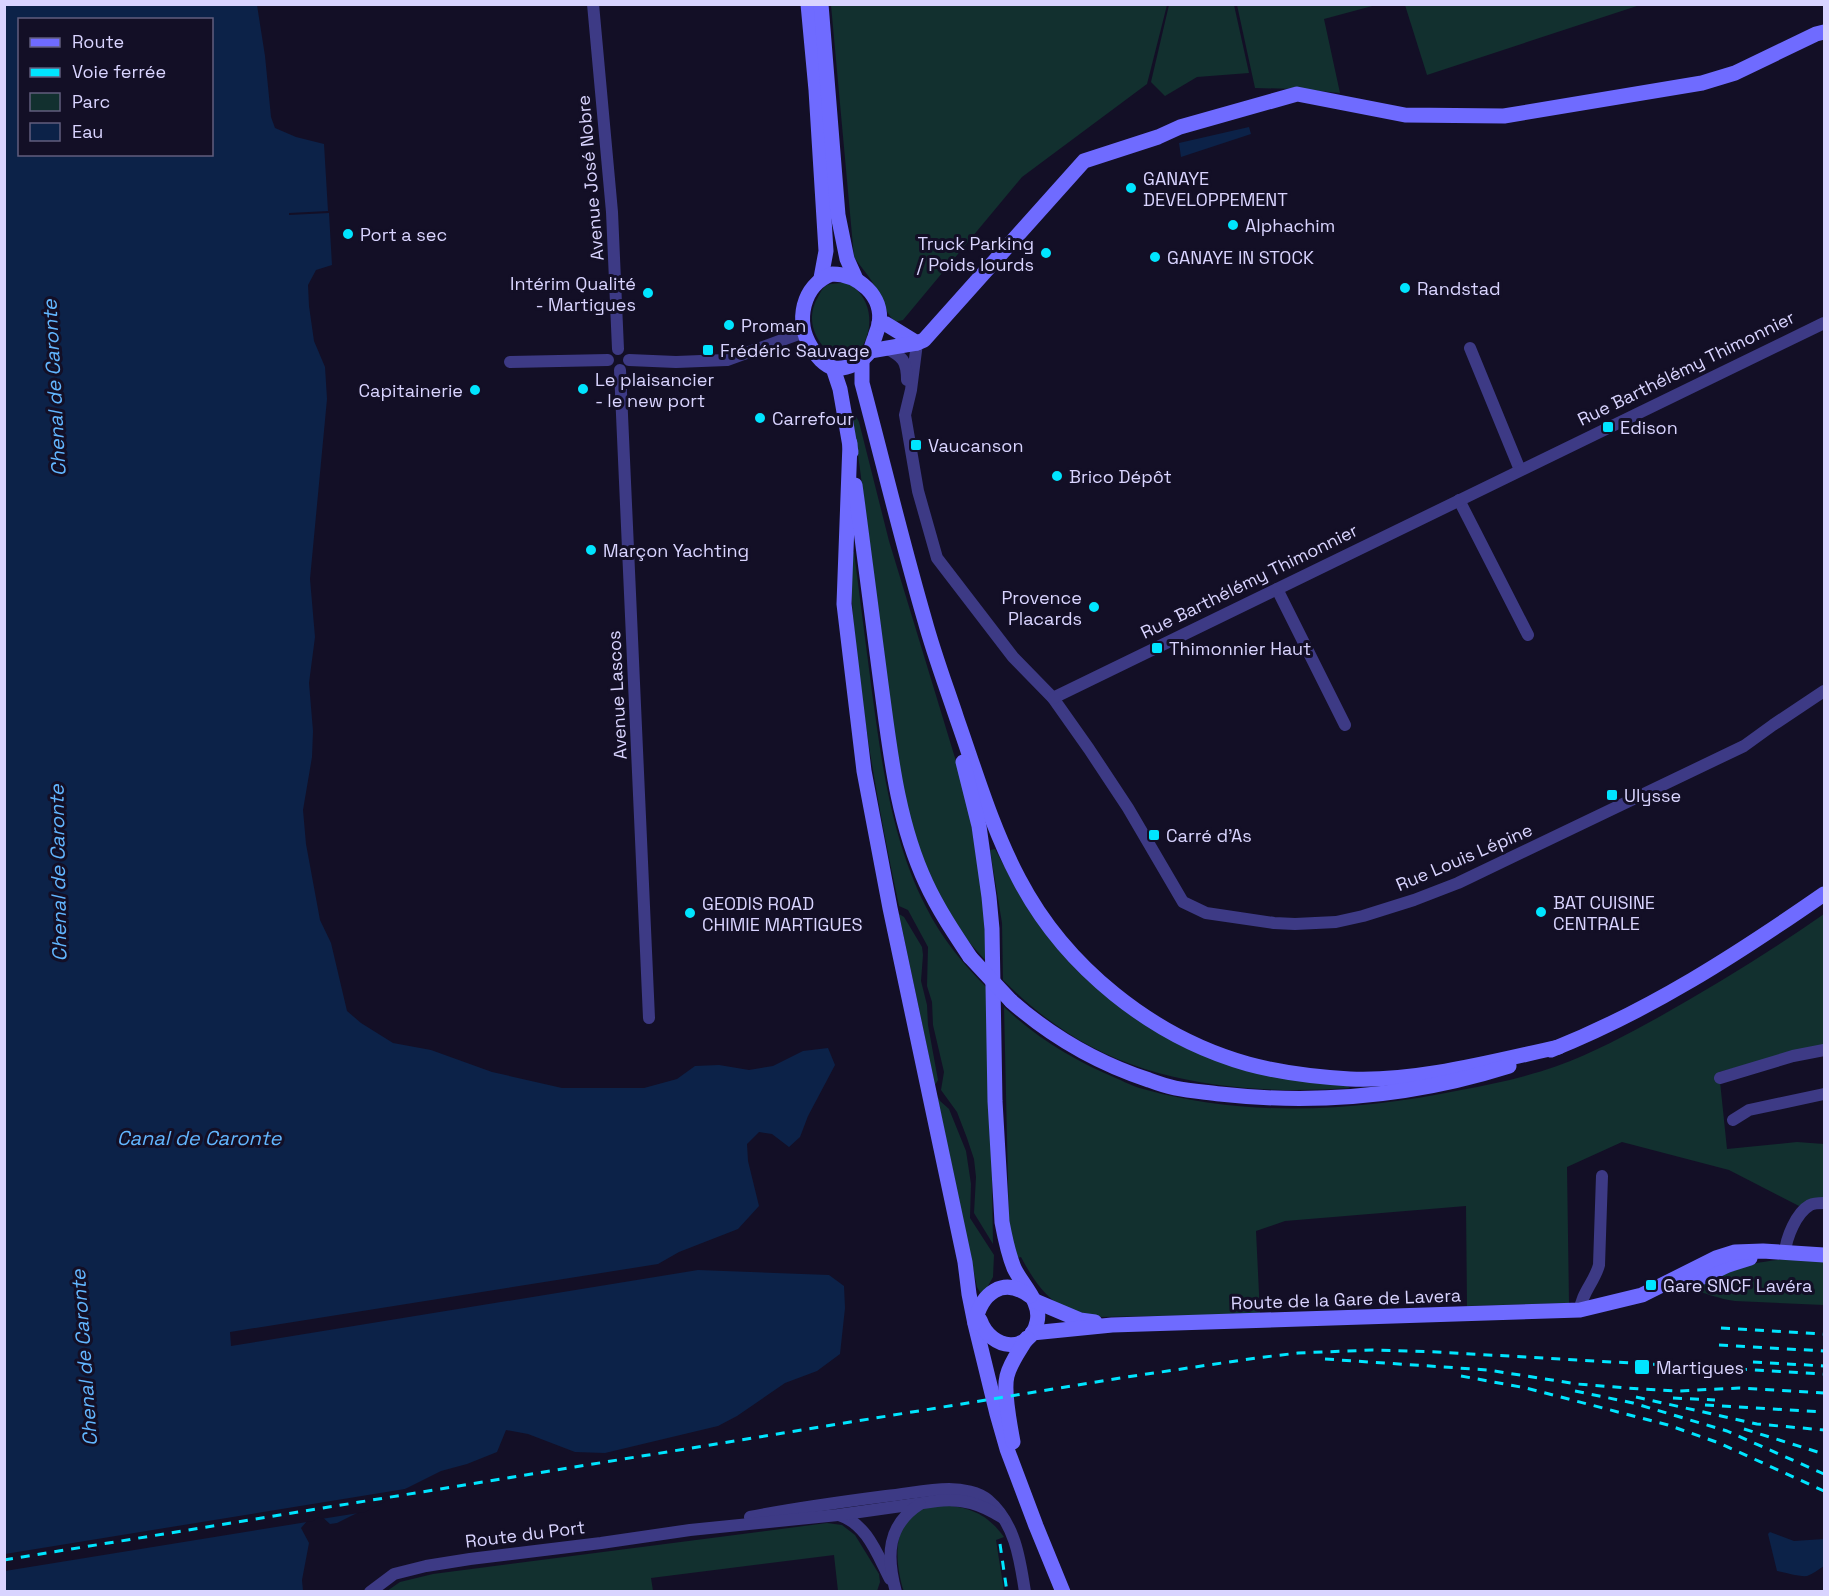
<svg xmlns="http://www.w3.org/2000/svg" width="1829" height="1596" font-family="'Space Grotesk',sans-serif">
<rect width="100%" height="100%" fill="#130f26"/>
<g fill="#12302f">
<path d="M 831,5 L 1167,5 L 1147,84 L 1022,177 L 903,320 L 895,322 C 883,310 880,294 871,280 C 866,272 859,265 854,257 Z"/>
<path d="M 1169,5 L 1234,5 L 1249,73 L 1197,77 L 1165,96 L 1151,82 Z"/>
<path d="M 1237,5 L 1376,5 L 1324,19 L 1340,93 L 1297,89 L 1255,88 Z"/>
<path d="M 1405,5 L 1405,4 L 1640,5 L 1427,75 Z"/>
<path d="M 845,282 C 872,294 876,328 860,350 L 847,348 L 837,358 C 816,345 804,320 818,297 C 820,293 823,287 827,285 C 831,283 840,284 845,282 Z"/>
<path d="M 855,414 L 859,422 L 889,541 L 966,794 L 982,885 L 987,962 C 975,949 962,935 953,920 C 901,839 895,738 883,645 C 873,570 864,495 853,420 Z"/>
<path d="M 852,552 L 854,552 C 860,599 866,646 872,692 C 882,766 892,840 926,907 C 942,939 964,965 989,990 L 993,1244 L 974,1213 L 976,1177 L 974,1159 L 967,1138 L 957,1112 L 941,1090 L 944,1072 L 933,1025 L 932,1002 L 927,986 L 928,947 L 908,910 L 899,906 C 883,831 869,756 860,680 C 855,637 849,595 852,552 Z"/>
<path d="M 995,849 L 1016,888 L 1057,946 L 1173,1039 L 1347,1086 L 1350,1088 C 1250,1095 1139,1085 1056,1025 C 1037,1012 1020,997 1003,980 L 1002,923 L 990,850 Z"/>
<path d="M 899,914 L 904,917 L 922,947 L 923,955 L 921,981 L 927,1005 L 928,1025 L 938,1080 L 935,1085 Z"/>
<path d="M 1824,914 L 1824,1045 L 1719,1072 L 1727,1149 L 1797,1142 L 1824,1144 L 1824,1198 L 1801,1207 L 1729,1170 L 1622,1142 L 1567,1167 L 1569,1303 L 1467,1306 L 1466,1206 L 1285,1221 L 1256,1231 L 1260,1314 L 1101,1317 C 1093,1315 1085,1315 1077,1313 C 1050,1306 1033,1280 1021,1257 L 1017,1258 L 1009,1225 L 1004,1007 C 1038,1039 1075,1061 1118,1079 C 1127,1083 1137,1088 1147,1090 C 1249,1118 1358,1111 1461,1090 C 1493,1084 1526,1077 1557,1066 C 1593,1053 1626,1035 1659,1017 C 1716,985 1771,951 1824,914 Z"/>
<path d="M 937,1095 L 940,1101 L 949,1109 L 966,1151 L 971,1184 L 970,1218 L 994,1255 L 993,1277 L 984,1293 L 981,1294 L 977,1287 Z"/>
<path d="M 1789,1259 L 1824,1261 L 1824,1305 L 1735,1301 C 1718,1299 1704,1292 1688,1289 C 1723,1270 1749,1262 1789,1259 Z"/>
<path d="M 944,1505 C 972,1508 987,1514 1004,1537 L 996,1540 L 1004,1591 L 904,1592 C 896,1568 891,1528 916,1512 C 925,1507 935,1506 944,1505 Z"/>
<path d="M 827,1523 L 842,1525 L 855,1535 L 879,1574 L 880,1582 L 877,1591 L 838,1591 L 834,1555 L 651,1578 L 653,1591 L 387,1591 L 400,1582 L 433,1574 Z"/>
</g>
<g fill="#0c2248" fill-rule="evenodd">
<path d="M 5,5 L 257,5 L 265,56 L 271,117 L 275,128 L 296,137 L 324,144 L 328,211 L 289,213 L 289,215 L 329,213 L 332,265 L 316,270 L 308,285 L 309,306 L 314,341 L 325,367 L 327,399 L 310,579 L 315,637 L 309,683 L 313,731 L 312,757 L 303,810 L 306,844 L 320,920 L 331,943 L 347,1011 L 361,1023 L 393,1043 L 431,1050 L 492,1072 L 562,1088 L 644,1088 L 677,1079 L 695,1066 L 719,1065 L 749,1070 L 773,1066 L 803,1051 L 828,1048 L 835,1065 L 808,1116 L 800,1137 L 789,1147 L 772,1134 L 759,1132 L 747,1144 L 748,1161 L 759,1206 L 738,1229 L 679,1252 L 658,1264 L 230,1332 L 231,1346 L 698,1270 L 829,1275 L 844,1286 L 845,1308 L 840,1354 L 817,1371 L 785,1383 L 737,1416 L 718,1426 L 605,1453 L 575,1452 L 528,1434 L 506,1430 L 497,1452 L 467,1464 L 441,1471 L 337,1523 L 330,1524 L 319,1514 L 308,1520 L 301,1528 L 309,1543 L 302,1580 L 303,1591 L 5,1592 ZM 20,20 L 212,20 L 212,154 L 20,154 Z"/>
<path d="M 1249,127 L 1251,134 L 1181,157 L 1179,143 Z"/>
<path d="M 1770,1532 L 1794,1541 L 1824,1539 L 1824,1566 C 1819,1569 1813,1574 1807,1576 C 1800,1577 1784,1572 1777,1571 L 1768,1534 Z"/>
</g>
<path fill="#130f26" d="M 411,1488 L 365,1512 L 321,1519 L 319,1517 L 313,1521 L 5,1571 L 5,1554 Z"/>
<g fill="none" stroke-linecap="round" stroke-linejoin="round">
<g stroke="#3d3a85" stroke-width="12">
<path d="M 593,4 L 612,212 L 618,349"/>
<path d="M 917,343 L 911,390 L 905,415 L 918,491 L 937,558 L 1013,657 L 1053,698 L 1089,749 L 1128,808 L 1183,902 L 1206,913 L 1274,923 L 1295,924 L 1336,922 L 1363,916 L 1414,900 L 1458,883 L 1744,746 L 1773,725 L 1824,691"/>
<path d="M 886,348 C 903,357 907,361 907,380"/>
<path d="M 1470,348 L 1520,470"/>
<path d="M 629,360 L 676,362 L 727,360 L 804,332"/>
<path d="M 510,362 L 608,360"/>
<path d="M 620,370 L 649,1018"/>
<path d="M 1459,500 L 1528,635"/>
<path d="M 1277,589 L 1345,725"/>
<path d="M 1053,698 L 1824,323"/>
<path d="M 1720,1078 L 1793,1056 L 1824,1050"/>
<path d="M 1733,1120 L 1749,1110 L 1824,1094"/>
<path d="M 1785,1253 C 1786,1238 1796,1213 1810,1205 C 1814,1203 1819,1203 1824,1203"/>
<path d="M 1580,1310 C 1581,1294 1595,1281 1599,1265 L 1602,1176"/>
<path d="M 839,1515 C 867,1524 877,1554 890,1579"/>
<path d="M 750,1517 C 795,1508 840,1502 886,1496 C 907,1494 928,1489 949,1489 C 962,1489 979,1492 988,1500 C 1015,1523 1020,1559 1025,1592"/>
<path d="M 370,1592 L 394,1574 L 426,1566 L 470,1559 L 601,1543 L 690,1530 L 838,1515 L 937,1501 C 963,1498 981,1504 1003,1518"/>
<path d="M 896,1592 C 886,1556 887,1525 920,1504"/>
</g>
<g stroke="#6f6bff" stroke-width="15">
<path d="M 808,4 L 816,90 L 826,251 L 821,278"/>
<path d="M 821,4 L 838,215 L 847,259 L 856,279"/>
<path d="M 832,274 C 858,274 884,296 879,324 C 878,329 876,333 875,337 C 873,341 872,347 870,351 C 864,361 847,370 834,368 C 825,366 815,355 811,347 C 795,322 802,285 832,274 Z"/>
<path d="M 879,323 L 886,324 L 917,343"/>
<path d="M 870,351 L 917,343 L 924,340 L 1084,161 L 1158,137 L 1180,127 L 1297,94 L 1405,115 L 1504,116 L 1702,83 L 1735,73 L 1816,34 L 1824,32"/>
<path d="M 862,359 L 862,383 C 883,462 902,542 925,621 C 934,654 946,686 957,719 C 976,773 992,828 1019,879 C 1065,967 1152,1037 1248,1064 C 1281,1073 1316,1077 1350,1079 C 1417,1082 1494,1061 1559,1047"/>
<path d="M 833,368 L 840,389 L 851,452"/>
<path d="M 850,443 L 844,604 L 864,771 L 890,908 L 965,1262 L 969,1294 L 975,1324 L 997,1414 L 1007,1449 L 1036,1526 L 1063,1592"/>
<path d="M 855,485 C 864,551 872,617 881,684 C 890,750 897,821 926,883 C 938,909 954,933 970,957"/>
<path d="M 963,762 L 979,826 L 989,897 L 992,929 L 995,1101 L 1002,1222 C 1005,1238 1008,1253 1014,1268 C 1022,1285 1042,1302 1037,1322 C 1030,1354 991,1351 980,1320"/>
<path d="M 1011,1001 C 1052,1037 1097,1063 1149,1080 C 1157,1083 1166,1086 1175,1088 C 1190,1091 1205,1092 1220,1094 C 1319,1105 1414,1096 1509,1066"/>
<path d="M 1551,1050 C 1651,1010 1736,955 1824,894"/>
<path d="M 1694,1281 L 1728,1265 L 1750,1258"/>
<path d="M 1035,1301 L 1080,1320 L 1095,1322"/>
<path d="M 975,1323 C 981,1293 1003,1276 1030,1296"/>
<path d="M 1032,1333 L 1112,1325 L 1580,1310 L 1642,1295 L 1716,1258 L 1735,1252 L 1763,1251 L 1824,1255"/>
<path d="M 1013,1442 C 1010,1425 1003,1392 1007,1376 C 1010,1363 1020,1350 1027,1338"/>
</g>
<g stroke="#00e5ff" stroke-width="3" stroke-dasharray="9 8" stroke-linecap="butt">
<path d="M 1721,1328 L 1824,1334"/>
<path d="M 1719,1345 L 1824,1351"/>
<path d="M 1325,1359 L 1488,1370 L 1577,1384 L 1640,1389 L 1678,1391 L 1739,1388 L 1824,1393"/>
<path d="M 1753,1362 L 1824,1366"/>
<path d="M 1461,1376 L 1526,1388 L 1668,1425 L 1719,1443 L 1824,1491"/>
<path d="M 1575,1391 L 1633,1403 L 1727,1431 L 1824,1474"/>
<path d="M 1636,1397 L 1757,1424 L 1824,1430"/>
<path d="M 1673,1398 L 1715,1400"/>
<path d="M 1705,1405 L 1824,1412"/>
<path d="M 1744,1429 L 1824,1454"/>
<path d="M 1000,1544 L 1007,1592"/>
<path d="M 4,1560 L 1127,1377 L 1256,1358 L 1298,1353 L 1372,1350 L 1437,1352 L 1824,1374"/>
</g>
<path stroke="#6f6bff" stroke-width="15" d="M 970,957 L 1011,1001"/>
</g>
<g fill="#00e5ff" stroke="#130f26" stroke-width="2">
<circle cx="1131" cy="188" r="6"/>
<circle cx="1233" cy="225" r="6"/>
<circle cx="348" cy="234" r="6"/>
<circle cx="1046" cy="253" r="6"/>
<circle cx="1155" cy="257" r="6"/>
<circle cx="1405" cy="288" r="6"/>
<circle cx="648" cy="293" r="6"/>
<circle cx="729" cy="325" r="6"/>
<rect x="702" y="344" width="12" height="12" rx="3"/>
<circle cx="583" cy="389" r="6"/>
<circle cx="475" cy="390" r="6"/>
<circle cx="760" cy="418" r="6"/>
<rect x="1602" y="421" width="12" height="12" rx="3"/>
<rect x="910" y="439" width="12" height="12" rx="3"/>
<circle cx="1057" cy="476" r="6"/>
<circle cx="591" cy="550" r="6"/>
<circle cx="1094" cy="607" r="6"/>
<rect x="1151" y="642" width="12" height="12" rx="3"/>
<rect x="1606" y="789" width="12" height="12" rx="3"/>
<rect x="1148" y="829" width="12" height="12" rx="3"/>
<circle cx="1541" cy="912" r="6"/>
<circle cx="690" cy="913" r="6"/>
<rect x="1645" y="1279" width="12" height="12" rx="3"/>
<rect x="1634" y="1359" width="16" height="16" rx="3"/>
</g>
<g text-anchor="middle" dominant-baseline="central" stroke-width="6" stroke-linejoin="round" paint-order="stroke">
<g font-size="18" fill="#d9d4ff" stroke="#130f26">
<text transform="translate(590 178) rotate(-95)">Avenue José Nobre</text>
<text transform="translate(1686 368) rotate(-26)">Rue Barthélémy Thimonnier</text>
<text transform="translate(1249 581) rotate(-26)">Rue Barthélémy Thimonnier</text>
<text transform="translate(617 695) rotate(-93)">Avenue Lascos</text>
<text transform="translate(1464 857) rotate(-23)">Rue Louis Lépine</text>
<text transform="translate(1346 1299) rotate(-2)">Route de la Gare de Lavera</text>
<text transform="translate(525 1534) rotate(-7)">Route du Port</text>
</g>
<g font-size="18" fill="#d9d4ff" stroke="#130f26" text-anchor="start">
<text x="1143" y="178">GANAYE<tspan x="1143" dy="21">DEVELOPPEMENT</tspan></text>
<text x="1245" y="225">Alphachim</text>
<text x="360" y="234">Port a sec</text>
<text x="1034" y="243" text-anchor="end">Truck Parking<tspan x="1034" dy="21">/ Poids lourds</tspan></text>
<text x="1167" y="257">GANAYE IN STOCK</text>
<text x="636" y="283" text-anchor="end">Intérim Qualité<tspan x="636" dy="21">- Martigues</tspan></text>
<text x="1417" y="288">Randstad</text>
<text x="741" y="325">Proman</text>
<text x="720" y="350">Frédéric Sauvage</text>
<text x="595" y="379">Le plaisancier<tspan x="595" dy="21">- le new port</tspan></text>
<text x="463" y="390" text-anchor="end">Capitainerie</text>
<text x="772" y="418">Carrefour</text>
<text x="1620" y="427">Edison</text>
<text x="928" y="445">Vaucanson</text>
<text x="1069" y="476">Brico Dépôt</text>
<text x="603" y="550">Marçon Yachting</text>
<text x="1082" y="597" text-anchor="end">Provence<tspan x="1082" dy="21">Placards</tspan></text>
<text x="1169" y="648">Thimonnier Haut</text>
<text x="1624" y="795">Ulysse</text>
<text x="1166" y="835">Carré d’As</text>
<text x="1553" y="902">BAT CUISINE<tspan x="1553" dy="21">CENTRALE</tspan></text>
<text x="702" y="903">GEODIS ROAD<tspan x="702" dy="21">CHIMIE MARTIGUES</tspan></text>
<text x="1663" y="1285">Gare SNCF Lavéra</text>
<text x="1656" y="1367">Martigues</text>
</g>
<g font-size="20" font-style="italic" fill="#62b6ff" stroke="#130f26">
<text transform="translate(54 388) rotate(-93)">Chenal de Caronte</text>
<text transform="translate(58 873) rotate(-91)">Chenal de Caronte</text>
<text x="199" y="1138">Canal de Caronte</text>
<text transform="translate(84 1358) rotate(-94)">Chenal de Caronte</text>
</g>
</g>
<rect width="1829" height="1596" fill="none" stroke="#d9d4ff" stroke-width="12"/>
<rect x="18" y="18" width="195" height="138" fill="#130f26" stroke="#625e7d" stroke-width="1.5"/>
<rect x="30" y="38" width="30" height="9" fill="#6f6bff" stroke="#625e7d" stroke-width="1.5"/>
<text x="72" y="48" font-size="18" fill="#d9d4ff">Route</text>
<rect x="30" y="68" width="30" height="9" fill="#00e5ff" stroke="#625e7d" stroke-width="1.5"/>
<text x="72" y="78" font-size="18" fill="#d9d4ff">Voie ferrée</text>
<rect x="30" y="93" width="30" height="18" fill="#12302f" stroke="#625e7d" stroke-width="1.5"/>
<text x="72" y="108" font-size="18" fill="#d9d4ff">Parc</text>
<rect x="30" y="123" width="30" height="18" fill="#0c2248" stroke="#625e7d" stroke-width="1.5"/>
<text x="72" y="138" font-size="18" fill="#d9d4ff">Eau</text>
</svg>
